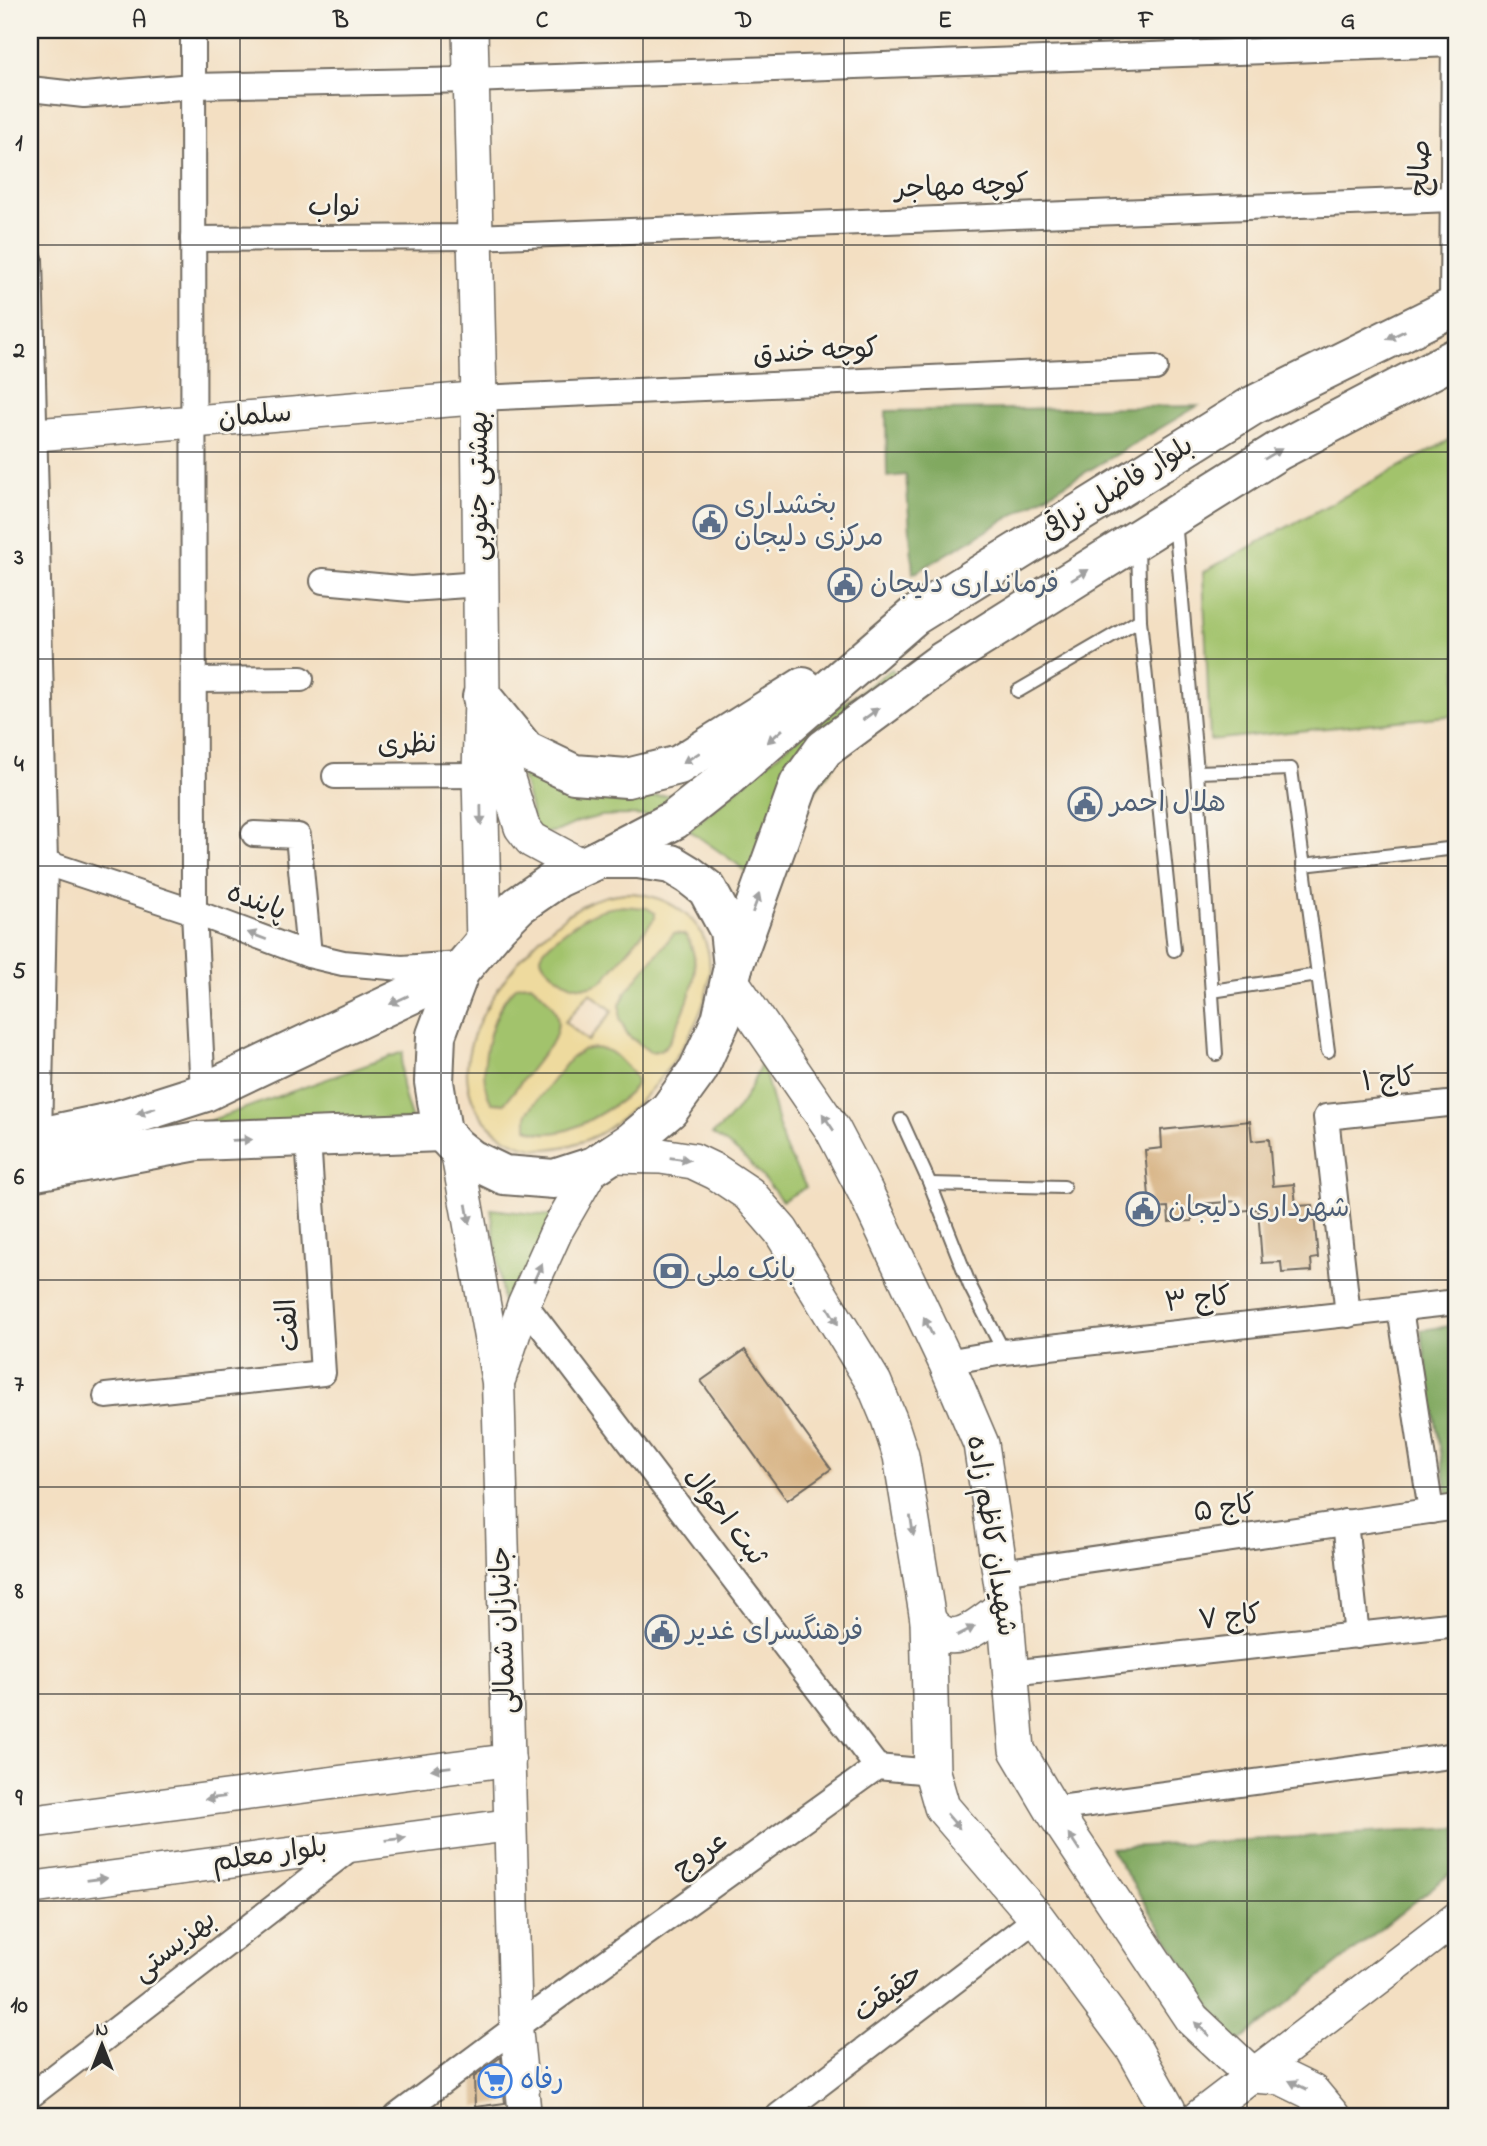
<svg xmlns="http://www.w3.org/2000/svg" width="1487" height="2146" font-family="'Indie Flower','Playpen Sans Arabic',sans-serif">
<rect width="100%" height="100%" fill="#f7f3e8"/>
<filter id="ink" filterUnits="userSpaceOnUse"><feTurbulence type="fractalNoise" baseFrequency=".0143" numOctaves="2"/><feDisplacementMap in="SourceGraphic" scale="14" xChannelSelector="R" yChannelSelector="G"/><feConvolveMatrix kernelMatrix="1 2 1 2 8 2 1 2 1" color-interpolation-filters="sRGB"/></filter>
<filter id="wash" filterUnits="userSpaceOnUse"><feTurbulence type="fractalNoise" baseFrequency=".00686" numOctaves="4" result="noise"/><feDisplacementMap in="SourceGraphic" scale="28" xChannelSelector="R" yChannelSelector="G"/><feGaussianBlur stdDeviation="1.57" result="paint"/><feColorMatrix in="noise" values="0 0 0 0 0 0 0 0 0 0 0 0 0 0 0 0 0 1.4 0 .05"/><feComposite in="paint" operator="in"/></filter>
<g filter="url(#wash)">
<rect width="100%" height="100%" fill="#f3dfc2"/>
<g fill="#a2c36c" stroke="#66774c" stroke-width="2">
<path d="M 1457,436 L 1457,715 L 1210,740 L 1203,572 Z"/>
<path d="M 892,669 L 897,677 L 753,879 L 737,864 L 689,830 L 808,729 Z"/>
<path d="M 517,755 C 532,765 556,786 572,791 C 600,800 656,799 685,792 L 654,816 L 622,815 L 601,816 L 578,822 L 558,831 L 545,833 L 535,827 Z"/>
<path d="M 623,906 L 647,908 L 655,913 L 656,918 L 603,981 C 594,986 587,988 577,986 C 567,985 540,967 541,956 C 543,944 585,916 596,912 C 605,908 614,907 623,906 Z"/>
<path d="M 674,933 L 686,935 C 704,963 691,997 678,1024 C 671,1039 668,1052 650,1052 L 628,1035 L 620,1019 L 620,1005 L 629,987 Z"/>
<path d="M 531,984 C 551,1001 566,1014 553,1041 L 504,1104 L 492,1103 C 474,1079 488,1034 500,1009 C 504,1002 508,992 516,987 C 521,984 526,984 531,984 Z"/>
<path d="M 594,1048 C 612,1049 614,1054 626,1066 C 630,1070 638,1077 636,1084 C 632,1098 578,1128 563,1131 C 552,1134 536,1134 526,1127 L 526,1113 L 570,1059 L 583,1050 Z"/>
<path d="M 403,1052 C 398,1080 403,1094 412,1120 L 195,1126 Z"/>
<path d="M 762,1062 L 784,1146 L 806,1187 L 782,1201 C 760,1173 744,1153 712,1134 C 737,1117 751,1089 762,1062 Z"/>
<path d="M 491,1209 L 551,1216 L 507,1332 Z"/>
</g>
<g fill="#81a960" stroke="#566a46" stroke-width="2">
<path d="M 1198,406 L 913,574 L 906,475 L 887,477 L 886,411 Z"/>
<path d="M 1457,1325 L 1457,1494 L 1448,1496 L 1421,1330 Z"/>
<path d="M 1457,1828 L 1457,1868 L 1235,2045 L 1110,1848 Z"/>
</g>
<path fill="#eeda9e" stroke="#8c8264" stroke-width="2" fill-rule="evenodd" d="M 625,893 C 646,893 663,898 680,910 C 761,967 657,1102 597,1135 C 581,1143 564,1148 546,1149 C 525,1149 503,1140 489,1125 C 474,1111 466,1088 467,1067 C 468,1013 537,928 585,904 C 598,897 611,895 625,893 ZM 623,906 L 647,908 L 655,913 L 655,918 L 603,981 C 594,986 587,988 577,986 C 567,985 540,967 541,956 C 543,944 585,916 596,912 C 605,908 614,907 623,906 ZM 674,933 L 686,935 C 704,963 691,997 678,1024 C 671,1039 668,1052 650,1052 L 627,1035 L 620,1019 L 620,1005 L 625,993 ZM 531,984 C 551,1001 566,1015 553,1041 L 504,1104 L 492,1103 C 473,1079 492,1003 516,987 C 520,984 526,984 531,984 ZM 590,993 L 613,1011 L 588,1041 L 565,1022 ZM 594,1048 C 612,1049 614,1054 626,1066 C 630,1070 637,1077 636,1084 C 632,1099 578,1128 564,1131 C 552,1134 536,1135 527,1128 L 527,1113 L 570,1059 L 583,1050 Z"/>
<g id="blocks">
<g fill="#d7b283">
<path d="M 1250,1121 L 1252,1141 L 1269,1139 L 1273,1186 L 1294,1184 L 1296,1206 L 1313,1205 L 1318,1258 L 1311,1259 L 1312,1271 L 1282,1273 L 1281,1262 L 1262,1263 L 1258,1209 L 1239,1211 L 1237,1201 L 1191,1205 L 1192,1221 L 1169,1222 L 1168,1207 L 1150,1208 L 1145,1150 L 1162,1148 L 1161,1130 Z"/>
<path d="M 745,1350 L 831,1469 L 787,1500 L 701,1381 Z"/>
<path d="M 501,2057 L 505,2103 L 475,2107 L 474,2077 Z"/>
</g>
</g>
</g>
<g filter="url(#ink)">
<use href="#blocks" fill-opacity="0" stroke="#716a60" stroke-width="2"/>
<g fill="none" stroke-linecap="round" stroke-linejoin="round">
<defs>
<g id="service">
<path d="M 1175,520 L 1197,772 L 1216,1054"/>
<path d="M 1138,546 L 1140,620 L 1174,950"/>
<path d="M 1018,691 L 1140,620"/>
<path d="M 1197,772 L 1291,769 L 1328,1051"/>
<path d="M 1303,865 L 1457,848"/>
<path d="M 1212,991 L 1318,975"/>
<path d="M 901,1120 L 930,1184 L 970,1286 L 1004,1352"/>
<path d="M 930,1184 L 1064,1187"/>
</g>
<g id="minor">
<path d="M 193,30 L 194,912 L 203,1093"/>
<path d="M 30,89 L 84,95 L 193,86 L 471,80 L 1454,44"/>
<path d="M 193,239 L 475,237 L 1452,199"/>
<path d="M 30,259 L 45,862 L 39,1137"/>
<path d="M 1452,308 L 1454,30"/>
<path d="M 479,398 L 1155,368"/>
<path d="M 323,581 L 410,589 L 480,584"/>
<path d="M 194,680 L 301,679"/>
<path d="M 335,776 L 480,775"/>
<path d="M 254,834 L 298,836 L 309,955"/>
<path d="M 31,858 L 194,912 L 309,955 L 343,963 L 402,968 L 460,964"/>
<path d="M 524,1303 L 877,1767"/>
<path d="M 1400,1309 L 1431,1511"/>
<path d="M 1348,1315 L 1326,1117 L 1457,1103"/>
<path d="M 946,1362 L 1004,1352 L 1457,1302"/>
<path d="M 106,1396 L 323,1373 L 308,1138"/>
<path d="M 1345,1522 L 1357,1636"/>
<path d="M 1001,1572 L 1457,1507"/>
<path d="M 1010,1673 L 1457,1624"/>
<path d="M 1052,1809 L 1457,1755"/>
<path d="M 30,2096 L 356,1844"/>
<path d="M 397,2116 L 516,2027 L 877,1767 L 932,1772"/>
<path d="M 778,2116 L 1037,1918"/>
</g>
<g id="tertiary">
<path d="M 30,435 L 479,398"/>
<path d="M 456,1147 L 498,1382 L 516,2027 L 525,2116"/>
<path d="M 500,1377 L 524,1303 L 557,1230 L 594,1166"/>
<path d="M 30,1822 L 509,1760"/>
<path d="M 30,1888 L 510,1825"/>
<path d="M 1199,2116 L 1457,1918"/>
</g>
<g id="secondary">
<path d="M 470,30 L 479,398 L 482,697 L 480,775 L 484,943"/>
<path d="M 490,724 L 522,827 L 532,840 L 582,867"/>
<path d="M 730,980 L 833,1130 L 865,1191 L 946,1362 L 981,1444 L 1005,1606 L 1017,1750 L 1052,1809 L 1192,2019 L 1252,2075 L 1281,2077 L 1312,2092 L 1332,2116"/>
<path d="M 612,1155 L 661,1156 L 693,1161 L 716,1172 L 749,1194 L 781,1231 L 874,1383 L 889,1419 L 901,1456 L 928,1620 L 932,1772 L 942,1807 L 1037,1918 L 1134,2049 L 1168,2110 L 1168,2116"/>
<path d="M 928,1620 C 953,1655 980,1623 1005,1606"/>
</g>
<g id="primary">
<path d="M 482,697 L 526,751 L 574,774 L 627,778 L 679,765 L 803,687"/>
<path d="M 599,859 L 674,820 L 722,782 L 914,616 L 1252,406 L 1457,305"/>
<path d="M 599,859 L 638,859 L 671,864 L 689,875 L 707,889 L 729,930 L 733,967 L 721,1020 L 698,1070 L 669,1110 L 632,1141 L 594,1166 L 554,1179 L 504,1175 L 471,1159 L 456,1147 L 442,1132 L 434,1082 L 436,1035 L 460,971 L 498,926 L 519,905 L 558,878 Z"/>
<path d="M 733,967 L 799,784 L 824,749 L 943,661 L 1278,451 L 1457,357"/>
<path d="M 30,1139 L 115,1121 L 203,1093 L 460,971"/>
<path d="M 30,1172 L 197,1141 L 442,1132"/>
</g>
</defs>
<use href="#service" stroke="#716a60" stroke-width="16"/>
<use href="#minor" stroke="#716a60" stroke-width="28"/>
<use href="#tertiary" stroke="#716a60" stroke-width="35"/>
<use href="#secondary" stroke="#716a60" stroke-width="38"/>
<use href="#primary" stroke="#716a60" stroke-width="42"/>
<use href="#service" stroke="#fff" stroke-width="12"/>
<use href="#minor" stroke="#fff" stroke-width="24"/>
<use href="#tertiary" stroke="#fff" stroke-width="32"/>
<use href="#secondary" stroke="#fff" stroke-width="35"/>
<use href="#primary" stroke="#fff" stroke-width="38"/>
</g>
<defs><path id="oneway-solid" d="M-6-.8H1V-3.2L6.5 0L1 3.2V.8H-6Z" transform="scale(1.75)"/></defs>
<g fill="#a0a0a0">
<use href="#oneway-solid" transform="translate(1396 335) rotate(154)"/>
<use href="#oneway-solid" transform="translate(1273 454) rotate(-31)"/>
<use href="#oneway-solid" transform="translate(1080 575) rotate(-32)"/>
<use href="#oneway-solid" transform="translate(871 714) rotate(-36)"/>
<use href="#oneway-solid" transform="translate(775 736) rotate(139)"/>
<use href="#oneway-solid" transform="translate(691 758) rotate(148)"/>
<use href="#oneway-solid" transform="translate(481 815) rotate(89)"/>
<use href="#oneway-solid" transform="translate(756 903) rotate(-70)"/>
<use href="#oneway-solid" transform="translate(257 936) rotate(-159)"/>
<use href="#oneway-solid" transform="translate(399 1000) rotate(155)"/>
<use href="#oneway-solid" transform="translate(146 1111) rotate(162)"/>
<use href="#oneway-solid" transform="translate(828 1122) rotate(-124)"/>
<use href="#oneway-solid" transform="translate(242 1140) rotate(-2)"/>
<use href="#oneway-solid" transform="translate(680 1159) rotate(8)"/>
<use href="#oneway-solid" transform="translate(468 1214) rotate(80)"/>
<use href="#oneway-solid" transform="translate(538 1272) rotate(-66)"/>
<use href="#oneway-solid" transform="translate(833 1316) rotate(59)"/>
<use href="#oneway-solid" transform="translate(928 1326) rotate(-115)"/>
<use href="#oneway-solid" transform="translate(912 1526) rotate(81)"/>
<use href="#oneway-solid" transform="translate(966 1631) rotate(-27)"/>
<use href="#oneway-solid" transform="translate(441 1768) rotate(173)"/>
<use href="#oneway-solid" transform="translate(215 1798) rotate(173)"/>
<use href="#oneway-solid" transform="translate(953 1821) rotate(49)"/>
<use href="#oneway-solid" transform="translate(396 1839) rotate(-7)"/>
<use href="#oneway-solid" transform="translate(1074 1842) rotate(-124)"/>
<use href="#oneway-solid" transform="translate(97 1879) rotate(-8)"/>
<use href="#oneway-solid" transform="translate(1202 2029) rotate(-137)"/>
<use href="#oneway-solid" transform="translate(1298 2085) rotate(-154)"/>
</g>
</g>
<path fill="none" stroke="#2b2b2b" stroke-width="2" stroke-opacity="0.55" d="M 240,30 L 240,2116M 441,30 L 441,2116M 643,30 L 643,2116M 844,30 L 844,2116M 1046,30 L 1046,2116M 1247,30 L 1247,2116M 30,245 L 1457,245M 30,452 L 1457,452M 30,659 L 1457,659M 30,866 L 1457,866M 30,1073 L 1457,1073M 30,1280 L 1457,1280M 30,1487 L 1457,1487M 30,1694 L 1457,1694M 30,1901 L 1457,1901"/>
<defs>
<symbol id="civic-ring" viewBox="-11 -11 22 22"><circle r="9.5" fill="#f7f3e8" stroke="#5c6f8a" stroke-width="1.5"/><path d="M-.6-6.5H3V-4.5H.6V-3L4-1V1h2V6H-6V1h2V-1L-.6-3ZM-1.2 2.5V6h2.4V2.5Z" fill="#5c6f8a"/></symbol>
<symbol id="bank-ring" viewBox="-11 -11 22 22"><circle r="9.5" fill="#f7f3e8" stroke="#5c6f8a" stroke-width="1.5"/><path d="M-6-4H6V4H-6ZM0-2.3a2.3 2.3 0 1 0 0 4.6a2.3 2.3 0 1 0 0-4.6Z" fill="#5c6f8a"/></symbol>
<symbol id="supermarket-ring" viewBox="-11 -11 22 22"><circle r="9.5" fill="#f7f3e8" stroke="#3f7fe0" stroke-width="1.5"/><path d="M-6-5.5h2.5l.6 2H6L4.5 2H-2.5L-4.4-4H-6ZM-1.5 3.2a1.3 1.3 0 1 0 .1 0ZM3 3.2a1.3 1.3 0 1 0 .1 0Z" fill="#3f7fe0"/></symbol>
</defs>
<g fill-rule="evenodd">
<use href="#civic-ring" x="691" y="503" width="38" height="38"/>
<use href="#civic-ring" x="826" y="566" width="38" height="38"/>
<use href="#civic-ring" x="1066" y="785" width="38" height="38"/>
<use href="#civic-ring" x="1124" y="1190" width="38" height="38"/>
<use href="#bank-ring" x="652" y="1252" width="38" height="38"/>
<use href="#civic-ring" x="643" y="1613" width="38" height="38"/>
<use href="#supermarket-ring" x="476" y="2062" width="38" height="38"/>
</g>
<g text-anchor="middle" dominant-baseline="central" stroke-width="5" stroke-linejoin="round" paint-order="stroke">
<g font-size="28" fill="#2b2b2b" stroke="#f7f3e8">
<text transform="translate(1422 168) rotate(-89)">صالح</text>
<text transform="translate(962 188) rotate(-2)">کوچه مهاجر</text>
<text x="334" y="208">نواب</text>
<text transform="translate(816 353) rotate(-3)">کوچه خندق</text>
<text transform="translate(255 417) rotate(-5)">سلمان</text>
<text transform="translate(480 486) rotate(-90)">بهشتی جنوبی</text>
<text transform="translate(1118 490) rotate(-32)">بلوار فاضل نراقی</text>
<text transform="translate(407 746) rotate(-1)">نظری</text>
<text transform="translate(256 903) rotate(21)">پاینده</text>
<text transform="translate(1389 1081) rotate(-6)">کاج ۱</text>
<text transform="translate(1198 1301) rotate(-6)">کاج ۳</text>
<text transform="translate(290 1325) rotate(-94)">الفت</text>
<text transform="translate(1225 1510) rotate(-8)">کاج ۵</text>
<text transform="translate(724 1517) rotate(53)">ثبت احوال</text>
<text transform="translate(990 1536) rotate(81)">شهیدان کاظم زاده</text>
<text transform="translate(1230 1619) rotate(-6)">کاج ۷</text>
<text transform="translate(505 1630) rotate(-92)">جانبازان شمالی</text>
<text transform="translate(270 1856) rotate(-8)">بلوار معلم</text>
<text transform="translate(701 1856) rotate(-36)">عروج</text>
<text transform="translate(175 1947) rotate(-38)">بهزیستی</text>
<text transform="translate(889 1994) rotate(-37)">حقیقت</text>
</g>
<g font-size="28" fill="#4e5e75" stroke="#f7f3e8" text-anchor="start">
<text x="734" y="506">بخشداری<tspan x="734" dy="32">مرکزی دلیجان</tspan></text>
<text x="870" y="585">فرمانداری دلیجان</text>
<text x="1110" y="804">هلال احمر</text>
<text x="1168" y="1209">شهرداری دلیجان</text>
<text x="696" y="1271">بانک ملی</text>
<text x="686" y="1632">فرهنگسرای غدیر</text>
</g>
<g font-size="28" fill="#366cbe" stroke="#f7f3e8" text-anchor="start">
<text x="520" y="2081">رفاه</text>
</g>
</g>
<rect width="1487" height="2146" fill="none" stroke="#f7f3e8" stroke-width="77"/>
<g transform="translate(102 2045)" stroke="#f7f3e8" stroke-width="5" paint-order="stroke">
<path d="M0-5L12 26L0 18L-12 26Z" fill="#2b2b2b"/>
<text y="-10" font-size="19" font-weight="bold" text-anchor="middle" fill="#2b2b2b">N</text>
</g>
<rect x="38" y="38" width="1410" height="2070" fill="none" stroke="#2b2b2b" stroke-width="2.5"/>
<g font-size="23" text-anchor="middle" font-weight="bold" fill="#2b2b2b">
<text x="139" y="27">A</text>
<text x="341" y="27">B</text>
<text x="542" y="27">C</text>
<text x="744" y="27">D</text>
<text x="945" y="27">E</text>
<text x="1146" y="27">F</text>
<text x="1348" y="27">G</text>
<text x="19" y="150">1</text>
<text x="19" y="357">2</text>
<text x="19" y="564">3</text>
<text x="19" y="771">4</text>
<text x="19" y="978">5</text>
<text x="19" y="1184">6</text>
<text x="19" y="1391">7</text>
<text x="19" y="1598">8</text>
<text x="19" y="1805">9</text>
<text x="19" y="2012">10</text>
</g>
</svg>
